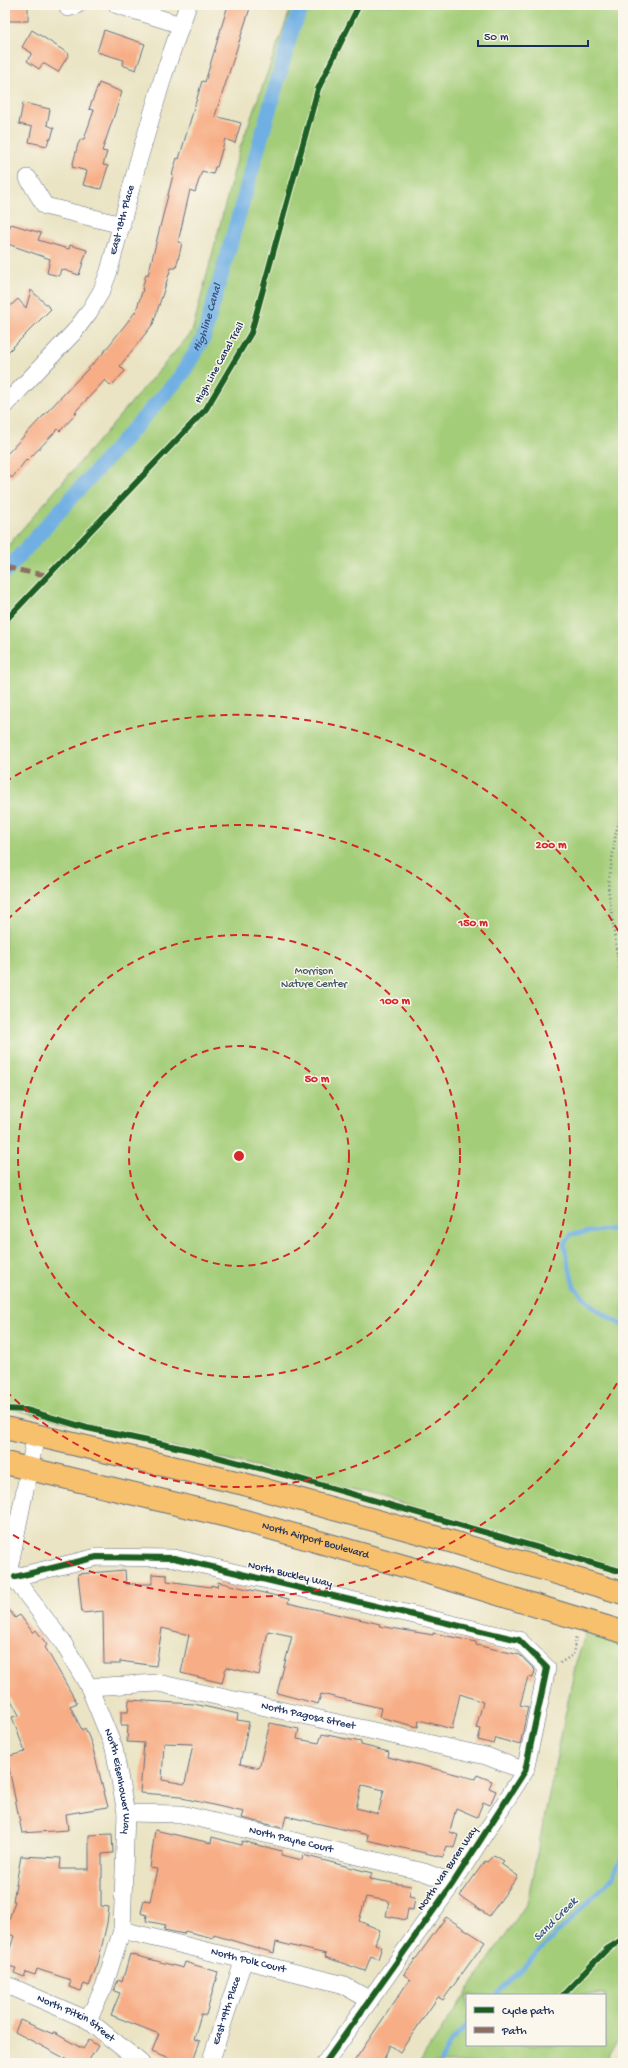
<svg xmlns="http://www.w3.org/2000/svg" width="628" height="2068" font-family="'Gochi Hand',sans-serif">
<rect width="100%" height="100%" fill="#fbf7ec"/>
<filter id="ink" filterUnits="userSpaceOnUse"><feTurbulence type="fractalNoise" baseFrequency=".025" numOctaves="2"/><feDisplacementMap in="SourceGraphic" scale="8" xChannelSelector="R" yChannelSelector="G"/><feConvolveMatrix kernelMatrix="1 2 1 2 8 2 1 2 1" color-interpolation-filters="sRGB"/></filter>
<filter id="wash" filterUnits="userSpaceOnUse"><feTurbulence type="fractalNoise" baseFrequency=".012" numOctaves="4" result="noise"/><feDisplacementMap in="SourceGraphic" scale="16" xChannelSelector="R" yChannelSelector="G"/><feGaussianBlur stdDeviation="0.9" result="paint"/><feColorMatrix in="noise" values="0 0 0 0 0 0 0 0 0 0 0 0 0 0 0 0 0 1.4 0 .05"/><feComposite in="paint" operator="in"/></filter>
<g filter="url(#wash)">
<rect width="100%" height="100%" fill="#eae4c4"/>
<g fill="#a4cd79" stroke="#607e6c" fill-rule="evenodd">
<path d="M 292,5 L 623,5 L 623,1573 L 379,1497 L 5,1407 L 5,549 L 192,332 L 240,148 Z"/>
<path d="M 586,1633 L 623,1644 L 623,2036 L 609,2053 L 606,2063 L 419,2063 L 527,1903 L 576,1662 ZM 467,1995 L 605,1995 L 605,2045 L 467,2045 Z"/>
</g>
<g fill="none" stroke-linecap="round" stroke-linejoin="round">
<g stroke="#70afe3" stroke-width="4.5">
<path d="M 623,1228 L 571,1234 L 564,1245 L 574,1287 L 594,1308 L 623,1326"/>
<path d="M 496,1995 L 613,1877 L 623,1853"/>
<path d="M 440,2063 L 451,2041 L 467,2025"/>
</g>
<path stroke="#70afe3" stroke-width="15" id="s1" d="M 5,572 L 181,376 L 203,339 L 293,27 L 303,5"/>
</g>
<g id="blocks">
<g fill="#f7ad85" fill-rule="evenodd">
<rect x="6" y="5" width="22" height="16"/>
<path d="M 228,5 L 251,5 L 215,116 L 241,123 L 235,143 L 225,139 L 217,167 L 215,167 L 213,174 L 202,171 L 195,192 L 190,190 L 178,242 L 182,243 L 176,268 L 171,268 L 153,324 L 120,366 L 125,371 L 111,386 L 105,380 L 75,412 L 77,413 L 60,431 L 58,429 L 27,461 L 26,460 L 12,478 L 5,472 L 5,456 L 103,353 L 136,311 L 143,289 L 142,289 L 146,274 L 148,275 L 173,175 L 172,175 L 177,158 L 179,159 L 202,81 L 205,82 Z"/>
<path d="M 32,30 L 69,54 L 58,72 L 43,63 L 39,69 L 27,61 L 32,53 L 22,47 Z"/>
<path d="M 104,30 L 145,44 L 136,70 L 122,65 L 124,60 L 97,52 Z"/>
<path d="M 99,83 L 122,92 L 102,151 L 107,152 L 103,165 L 108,166 L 101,189 L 83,185 L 87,171 L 72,167 L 78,144 L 81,139 L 84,139 L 94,110 L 89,109 Z"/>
<path d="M 23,103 L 50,109 L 47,125 L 54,128 L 51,139 L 49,138 L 47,146 L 29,142 L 32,127 L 19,124 Z"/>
<path d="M 11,224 L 41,233 L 38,240 L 65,248 L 69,249 L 70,245 L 87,250 L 79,275 L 61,269 L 59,276 L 47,273 L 50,259 L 5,243 L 5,228 L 9,229 Z"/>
<path d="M 31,290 L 51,309 L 5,355 L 5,311 L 18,299 L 26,308 Z"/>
<path d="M 125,1570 L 126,1584 L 152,1584 L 152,1574 L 167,1575 L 167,1581 L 211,1587 L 211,1585 L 217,1587 L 218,1582 L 289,1599 L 288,1603 L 380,1624 L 379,1626 L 433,1635 L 433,1633 L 476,1642 L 476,1645 L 520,1655 L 535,1670 L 533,1678 L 528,1677 L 520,1705 L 528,1707 L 520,1745 L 496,1738 L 494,1744 L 478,1740 L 481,1729 L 476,1728 L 483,1702 L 460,1694 L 452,1729 L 419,1720 L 418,1727 L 379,1717 L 381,1708 L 321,1694 L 318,1704 L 277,1693 L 292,1636 L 268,1631 L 259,1675 L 226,1667 L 222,1683 L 181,1673 L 189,1635 L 162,1628 L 156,1666 L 120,1661 L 120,1664 L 104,1664 L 103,1611 L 82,1613 L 78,1574 Z"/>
<path d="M 5,1604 L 15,1618 L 20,1615 L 33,1633 L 36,1630 L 47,1645 L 45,1647 L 77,1703 L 70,1706 L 82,1730 L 85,1728 L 92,1745 L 108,1807 L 66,1814 L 68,1830 L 22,1833 L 9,1768 L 5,1769 L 5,1757 L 25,1752 L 12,1717 L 19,1715 L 5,1689 Z"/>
<path d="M 129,1700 L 194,1704 L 238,1714 L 237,1720 L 249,1722 L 240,1764 L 259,1768 L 270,1723 L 299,1729 L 297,1739 L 319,1743 L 322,1734 L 361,1742 L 361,1745 L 389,1752 L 388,1757 L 475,1779 L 477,1775 L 492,1781 L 489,1788 L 496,1791 L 490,1805 L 483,1802 L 477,1817 L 456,1808 L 450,1832 L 458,1835 L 454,1848 L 447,1846 L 443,1857 L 371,1841 L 367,1840 L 368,1835 L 286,1816 L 283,1828 L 242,1818 L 244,1812 L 182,1798 L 182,1796 L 140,1793 L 144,1743 L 127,1742 L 128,1725 L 121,1725 L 121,1712 L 128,1712 ZM 164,1743 L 193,1744 L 185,1784 L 162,1780 ZM 362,1785 L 384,1790 L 378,1814 L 356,1808 Z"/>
<path d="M 155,1830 L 211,1843 L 212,1837 L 241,1845 L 242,1841 L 282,1851 L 281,1855 L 302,1860 L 303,1855 L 372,1873 L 370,1879 L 411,1886 L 409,1896 L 415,1897 L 413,1910 L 408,1909 L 406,1920 L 386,1916 L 389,1901 L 366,1897 L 359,1921 L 380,1930 L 375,1944 L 382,1947 L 378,1959 L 371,1956 L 365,1971 L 325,1957 L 326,1954 L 276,1942 L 274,1953 L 214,1935 L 213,1938 L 185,1931 L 184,1934 L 164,1930 L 166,1925 L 146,1921 L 147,1915 L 141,1913 L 144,1900 L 150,1901 L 157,1869 L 150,1868 Z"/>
<path d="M 112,1834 L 113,1853 L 102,1854 L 102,1878 L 101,1878 L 101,1906 L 109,1907 L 107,1923 L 98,1963 L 89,1986 L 84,1984 L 81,1991 L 69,1987 L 71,1980 L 37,1969 L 35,1975 L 26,1972 L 24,1977 L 14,1973 L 16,1968 L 5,1965 L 14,1936 L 5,1932 L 15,1901 L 13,1901 L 21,1856 L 61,1858 L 60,1869 L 89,1869 L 89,1835 Z"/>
<path d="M 494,1855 L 504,1861 L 501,1864 L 518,1876 L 489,1916 L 460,1896 L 485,1861 L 487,1862 Z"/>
<path d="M 446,1917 L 485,1942 L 443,2000 L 438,1997 L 400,2052 L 390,2045 L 382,2063 L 353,2063 L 410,1979 L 404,1975 Z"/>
<path d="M 130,1954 L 183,1968 L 185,1962 L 218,1972 L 206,2015 L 201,2014 L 194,2039 L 200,2041 L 193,2060 L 191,2059 L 189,2063 L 183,2063 L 152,2051 L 159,2034 L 111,2015 L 120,1993 L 114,1991 L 118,1980 L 122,1982 Z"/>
<path d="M 20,2020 L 53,2034 L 53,2032 L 83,2049 L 89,2040 L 98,2046 L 87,2063 L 74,2063 L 15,2032 Z"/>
</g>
</g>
</g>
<g filter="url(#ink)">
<use href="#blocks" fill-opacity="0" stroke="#636e82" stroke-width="1"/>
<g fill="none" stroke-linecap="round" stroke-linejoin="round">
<defs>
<g id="street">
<path d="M 117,5 L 181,25"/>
<path d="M 68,8 L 77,5"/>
<path d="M 28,178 L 45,206 L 122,225"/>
<path id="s2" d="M 5,405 L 74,332 L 89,312 L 102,290 L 109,271 L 138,162 L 164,74 L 188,5"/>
<path id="s3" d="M 5,1566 L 62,1641 L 89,1687 L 114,1748 L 126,1813 L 122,1930 L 104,1987 L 88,2020"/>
<path d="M 5,1573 L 9,1569 L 36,1435"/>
<path d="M 15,1577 L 97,1557 L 174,1558 L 519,1640 L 547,1668 L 525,1771 L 453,1883 L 325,2063"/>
<path id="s4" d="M 89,1687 L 158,1683 L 486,1756 L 525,1771"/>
<path id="s5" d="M 126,1813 L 181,1814 L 424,1872 L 453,1883"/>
<path id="s6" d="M 122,1930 L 341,1984 L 370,2000"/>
<path id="s7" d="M 5,1984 L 88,2020 L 141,2063"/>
<path id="s8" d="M 210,2063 L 244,1959"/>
</g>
<g id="primary">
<path d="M 5,1428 L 240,1483 L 446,1540 L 623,1593"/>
<path id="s9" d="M 5,1463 L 231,1517 L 425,1572 L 623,1632"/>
</g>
</defs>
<use href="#street" stroke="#636e82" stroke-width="18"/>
<use href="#primary" stroke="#636e82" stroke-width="24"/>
<g stroke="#636e82" stroke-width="2.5" stroke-dasharray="1 3" stroke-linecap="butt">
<path d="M 623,810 L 616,832 L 608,887 L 620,975 L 623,983"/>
<path d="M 560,1663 L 573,1655 L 576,1636"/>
</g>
<use href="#street" stroke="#fff" stroke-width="17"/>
<use href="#primary" stroke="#f7c06c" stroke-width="22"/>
<path stroke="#8d6e63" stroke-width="5" stroke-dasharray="10 5" stroke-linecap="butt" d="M 5,567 L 32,573 L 50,575"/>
<defs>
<g id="cycleway">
<path d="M 5,621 L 206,409 L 251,333 L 318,89 L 359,5"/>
<path d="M 5,1409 L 26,1410 L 87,1428 L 190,1450 L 289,1476 L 623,1572"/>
<path d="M 15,1577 L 97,1557 L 174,1558 L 519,1640 L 547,1668 L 525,1771 L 453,1883 L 325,2063"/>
<path d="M 563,1995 L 607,1949 L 623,1939"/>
</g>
</defs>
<use href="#cycleway" stroke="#fbf7ec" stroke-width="8"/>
<use href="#cycleway" stroke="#1b5e20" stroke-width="6"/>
</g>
</g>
<g fill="none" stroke="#d62828" stroke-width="2" stroke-dasharray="7 5">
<circle cx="239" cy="1156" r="110"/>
<circle cx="239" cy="1156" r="221"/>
<path d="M7 920A331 331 0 1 1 7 1392"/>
<path d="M623 1373A441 441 0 0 1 5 1530M5 782A441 441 0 0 1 623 939"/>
</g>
<g text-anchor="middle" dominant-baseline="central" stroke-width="3" stroke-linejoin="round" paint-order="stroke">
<g font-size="11" fill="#1b2f5e" stroke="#fbf7ec">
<text stroke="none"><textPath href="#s2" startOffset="224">East 18th Place</textPath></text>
<text transform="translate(220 363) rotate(-61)">High Line Canal Trail</text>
<text stroke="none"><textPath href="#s9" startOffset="320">North Airport Boulevard</textPath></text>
<text transform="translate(290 1575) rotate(13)">North Buckley Way</text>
<text stroke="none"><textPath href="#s4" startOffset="223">North Pagosa Street</textPath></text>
<text stroke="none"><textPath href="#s3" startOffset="247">North Eisenhower Way</textPath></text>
<text stroke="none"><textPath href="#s5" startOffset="168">North Payne Court</textPath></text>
<text transform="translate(448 1869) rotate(-56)">North Van Buren Way</text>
<text stroke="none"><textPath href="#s6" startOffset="130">North Polk Court</textPath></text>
<text stroke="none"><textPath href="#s8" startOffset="55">East 19th Place</textPath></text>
<text stroke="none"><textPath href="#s7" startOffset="79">North Pitkin Street</textPath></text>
</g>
<g font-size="11" fill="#3d5665" stroke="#fbf7ec">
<text x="314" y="972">Morrison<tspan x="314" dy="13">Nature Center</tspan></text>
</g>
<g font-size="12" font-style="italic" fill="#355586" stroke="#fbf7ec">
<text stroke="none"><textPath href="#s1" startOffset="328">Highline Canal</textPath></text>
<text transform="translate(556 1920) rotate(-45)">Sand Creek</text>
</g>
</g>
<circle cx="239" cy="1156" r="6" fill="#d62828" stroke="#fbf7ec" stroke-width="2"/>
<g font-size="12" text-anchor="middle" font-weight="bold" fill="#d62828" stroke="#fbf7ec" stroke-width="3" stroke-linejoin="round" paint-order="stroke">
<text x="551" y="848">200 m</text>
<text x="473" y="926">150 m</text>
<text x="395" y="1004">100 m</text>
<text x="317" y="1082">50 m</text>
</g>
<rect width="628" height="2068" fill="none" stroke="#fbf7ec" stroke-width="20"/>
<rect x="466" y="1994" width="140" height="52" fill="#fbf7ec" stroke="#a1a7b3"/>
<rect x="474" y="2007" width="20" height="6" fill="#1b5e20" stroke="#a1a7b3"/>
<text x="502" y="2014" font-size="12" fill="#1b2f5e">Cycle path</text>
<rect x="474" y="2027" width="20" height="6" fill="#8d6e63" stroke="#a1a7b3"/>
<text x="502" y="2034" font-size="12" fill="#1b2f5e">Path</text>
<path d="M478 40v6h110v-6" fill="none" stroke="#1b2f5e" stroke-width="2"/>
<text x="484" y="40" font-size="12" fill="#1b2f5e" stroke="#fbf7ec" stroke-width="3" paint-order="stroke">50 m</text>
</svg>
